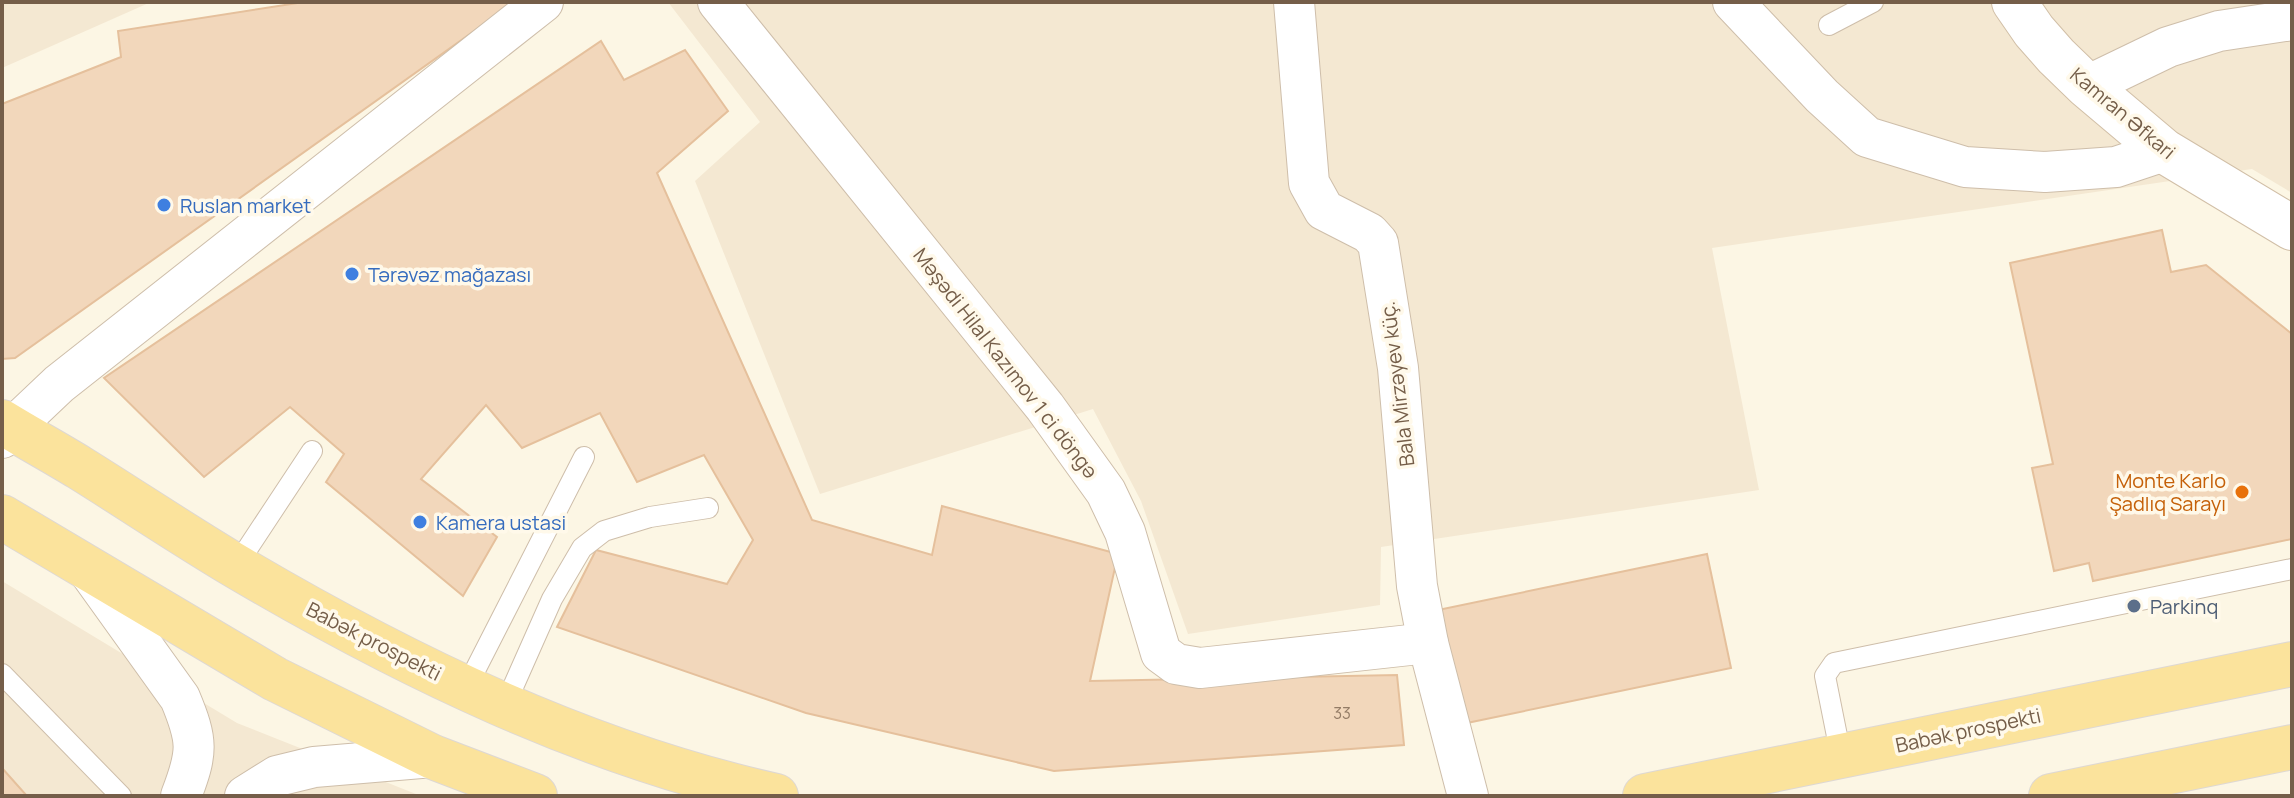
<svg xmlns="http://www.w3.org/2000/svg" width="2294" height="798" font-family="Manrope,sans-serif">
<rect width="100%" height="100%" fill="#fcf6e4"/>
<g fill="#f4e8d2">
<path d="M 2,2 L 151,2 L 2,68 Z"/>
<path d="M 668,2 L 2292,2 L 2292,193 L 2252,169 L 1712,248 L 1759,490 L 1381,547 L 1380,605 L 1188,634 L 1141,501 L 1093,409 L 820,494 L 695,181 L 760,122 Z"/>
<path d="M 2,581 L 237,723 L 421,796 L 2,796 Z"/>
</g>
<g fill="#f2d7bb" stroke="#e5c09c" stroke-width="2">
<path d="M 304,2 L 515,2 L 15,358 L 2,359 L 2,104 L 121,57 L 118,31 Z"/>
<path d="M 601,41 L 624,80 L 685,50 L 728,111 L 657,173 L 812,520 L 932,555 L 942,506 L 1118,554 L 1090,681 L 1397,675 L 1404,745 L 1054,771 L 806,713 L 557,627 L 596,550 L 727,584 L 753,540 L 704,455 L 637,482 L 600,413 L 522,448 L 486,405 L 421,479 L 497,537 L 463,596 L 326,482 L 344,454 L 290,407 L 204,477 L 104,378 Z"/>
<path d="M 2162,230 L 2171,272 L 2206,265 L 2292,334 L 2292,539 L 2093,581 L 2089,563 L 2054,571 L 2032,468 L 2053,464 L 2010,263 Z"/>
<path d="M 1707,554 L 1731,668 L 1462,724 L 1438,610 Z"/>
<path d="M 2,768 L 27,796 L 2,796 Z"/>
</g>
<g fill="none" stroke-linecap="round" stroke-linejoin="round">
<defs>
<g id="lane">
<path d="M 1829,25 L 1873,2"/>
<path d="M 236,566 L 312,451"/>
<path d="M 2,674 L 121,796"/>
<path d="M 466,688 L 584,457"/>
<path d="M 505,705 L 552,599 L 582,548 L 604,531 L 650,517 L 708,508"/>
<path d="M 1841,756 L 1825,676 L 1834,663 L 2292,569"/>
</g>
<g id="street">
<path d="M 718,2 L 1045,407 L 1106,492 L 1125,532 L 1161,653 L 1176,664 L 1200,668 L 1428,643"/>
<path d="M 1294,2 L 1309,183 L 1324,210 L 1369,233 L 1378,243 L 1398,368 L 1417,586 L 1428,643 L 1468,796"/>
<path d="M 1733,2 L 1822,96 L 1867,137 L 1965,167 L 2045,172 L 2116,167 L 2164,151"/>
<path d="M 2087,86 L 2168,47 L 2219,31 L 2292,20"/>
<path d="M 2,438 L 59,384 L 543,2"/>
<path d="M 86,567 L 180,698 C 198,741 198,752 181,796"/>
<path d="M 245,796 L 277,776 L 314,767 L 433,757"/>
</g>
<path id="secondary" d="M 2014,2 L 2034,31 L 2056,56 L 2087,86 L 2164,151 L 2292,228"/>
<g id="primary">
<path d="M 2,422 C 28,438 54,452 80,468 C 133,501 185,536 239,568 C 407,667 585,753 776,796"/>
<path d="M 2,517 L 275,679 L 433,757 L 535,796"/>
<path d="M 1645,796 L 2292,664"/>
<path d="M 2051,796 L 2292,747"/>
</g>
</defs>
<use href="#lane" stroke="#cebeaa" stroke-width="22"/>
<use href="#street" stroke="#cebeaa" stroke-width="42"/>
<use href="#secondary" stroke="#d1bfa7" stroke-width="46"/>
<use href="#primary" stroke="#ded8d3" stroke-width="46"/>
<use href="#lane" stroke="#fff" stroke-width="20"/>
<use href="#street" stroke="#fff" stroke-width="40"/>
<use href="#secondary" stroke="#fff" stroke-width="44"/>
<use href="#primary" stroke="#fbe39c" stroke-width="44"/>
</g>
<g fill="#3f7fe0" stroke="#fff9ea" stroke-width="3">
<circle cx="164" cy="205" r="8"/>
<circle cx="352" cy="274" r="8"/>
<circle cx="420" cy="522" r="8"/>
</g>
<circle fill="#e8710a" stroke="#fff9ea" stroke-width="3" cx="2242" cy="492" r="8"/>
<circle fill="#5c6f8a" stroke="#fff9ea" stroke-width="3" cx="2134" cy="606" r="8"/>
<g text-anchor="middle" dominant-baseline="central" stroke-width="7" stroke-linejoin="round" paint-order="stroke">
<g font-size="16" fill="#947c66">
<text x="1342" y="713">33</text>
</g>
<g font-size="20" fill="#755e49" stroke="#fff9ea">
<text transform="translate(2123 113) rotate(40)">Kamran Əfkari</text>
<text transform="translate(1006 363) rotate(52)">Məşədi Hilal Kazımov 1 ci döngə</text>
<text transform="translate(1397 384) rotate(-97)">Bala Mirzəyev küç.</text>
<text transform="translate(374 641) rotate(27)">Babək prospekti</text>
<text transform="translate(1968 730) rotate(-12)">Babək prospekti</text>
</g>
<g font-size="20" fill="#366cbe" stroke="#fff9ea" text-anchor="start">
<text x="180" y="205">Ruslan market</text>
<text x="368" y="274">Tərəvəz mağazası</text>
<text x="436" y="522">Kamera ustasi</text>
</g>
<g font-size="20" fill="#c56008" stroke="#fff9ea" text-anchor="end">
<text x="2226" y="480">Monte Karlo<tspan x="2226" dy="23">Şadlıq Sarayı</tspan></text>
</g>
<g font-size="20" fill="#4e5e75" stroke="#fff9ea" text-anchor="start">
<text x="2150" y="606">Parkinq</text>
</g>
</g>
<rect width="2294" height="798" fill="none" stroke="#755e49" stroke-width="8"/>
</svg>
